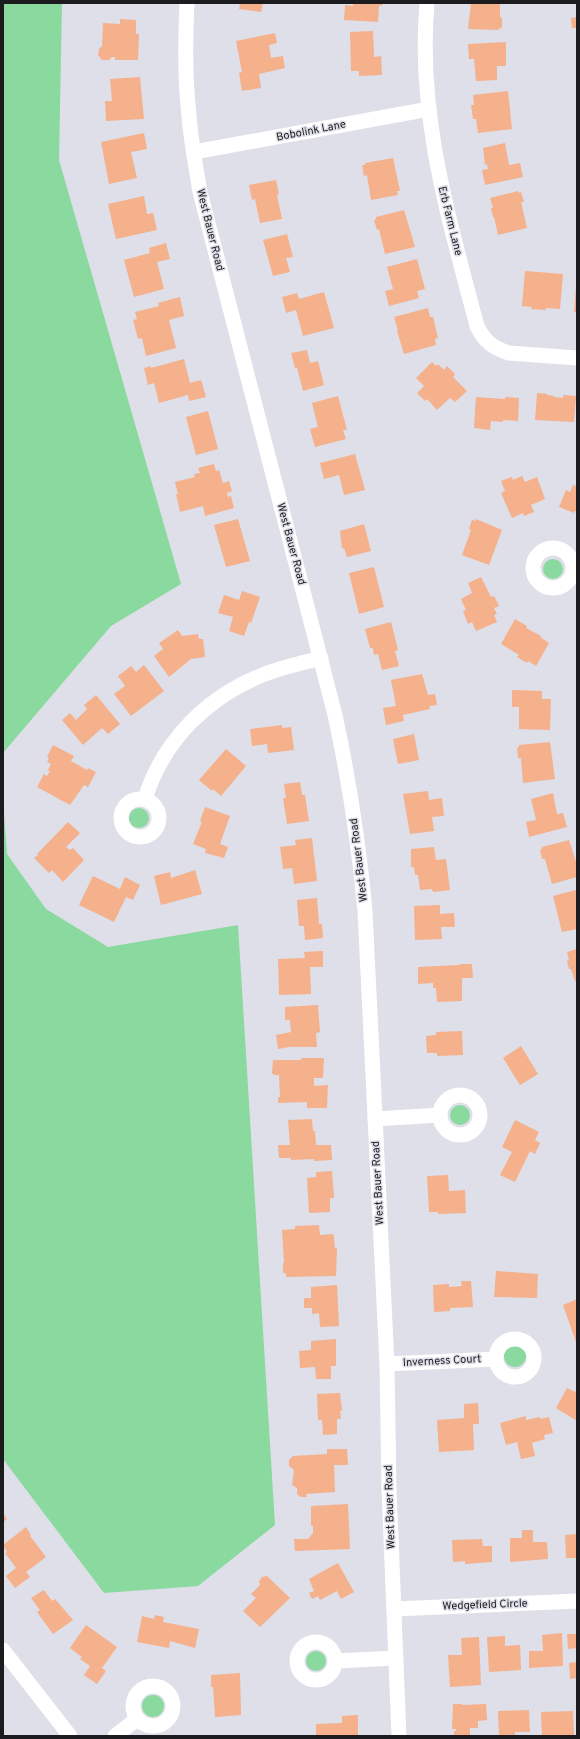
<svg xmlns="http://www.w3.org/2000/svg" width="580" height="1739" font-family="Overpass,sans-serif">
<rect width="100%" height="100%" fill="#dedfe8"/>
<g fill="#8ad99f">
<path d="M 3,3 L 62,3 L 59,160 L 181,584 L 111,626 L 3,753 Z"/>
<circle cx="553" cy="569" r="10"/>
<path d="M 3,798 L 7,854 L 46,909 L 108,947 L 238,925 L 275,1525 L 198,1586 L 104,1593 L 3,1459 Z"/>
<circle cx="139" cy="818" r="10"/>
<circle cx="460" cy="1115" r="10"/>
<circle cx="515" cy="1356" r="11"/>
<circle cx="316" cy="1661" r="10"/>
<circle cx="153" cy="1706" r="11"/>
</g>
<g fill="#f5b08c">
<path d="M 240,3 L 263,3 L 261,12 L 239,9 Z"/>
<path d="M 353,3 L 382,3 L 382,6 L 379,5 L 378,22 L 344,20 L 345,5 L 353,6 Z"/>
<path d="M 471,3 L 500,3 L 500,17 L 502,18 L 502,28 L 499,28 L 499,30 L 468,29 Z"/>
<path d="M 577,17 L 577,28 L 572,28 L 571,18 Z"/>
<path d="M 120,19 L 136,20 L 136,34 L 139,34 L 138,60 L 115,60 L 115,57 L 112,57 L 109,60 L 102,60 L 98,55 L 99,49 L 102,46 L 103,23 L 120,24 Z"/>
<path d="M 373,31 L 374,57 L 381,56 L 382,75 L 359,76 L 359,71 L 351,71 L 350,32 Z"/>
<path d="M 275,33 L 277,43 L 269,45 L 271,58 L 283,56 L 285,68 L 259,74 L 261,88 L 242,91 L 239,73 L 242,72 L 236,41 Z"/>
<path d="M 506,42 L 506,66 L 497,66 L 497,80 L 476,81 L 474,59 L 469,59 L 468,44 Z"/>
<path d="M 140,77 L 144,119 L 106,121 L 105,101 L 112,101 L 110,79 Z"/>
<path d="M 508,91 L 512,129 L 478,133 L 476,119 L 473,119 L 471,105 L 474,105 L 473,95 Z"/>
<path d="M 144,133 L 147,149 L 131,152 L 137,178 L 109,184 L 101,142 Z"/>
<path d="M 505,143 L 509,165 L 520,163 L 523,177 L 485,185 L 482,170 L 488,169 L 487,164 L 485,165 L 483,148 Z"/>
<path d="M 393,158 L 400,191 L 397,191 L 398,195 L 371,200 L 367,175 L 364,176 L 362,165 L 365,165 L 365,163 Z"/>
<path d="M 276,180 L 279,194 L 277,195 L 282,219 L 260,223 L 255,199 L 252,200 L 249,185 Z"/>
<path d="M 518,191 L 519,193 L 521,192 L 524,202 L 521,202 L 527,228 L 498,235 L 494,217 L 493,217 L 491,208 L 493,208 L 490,198 Z"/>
<path d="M 144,196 L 147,214 L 153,213 L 157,230 L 116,239 L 108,204 Z"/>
<path d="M 404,210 L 415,247 L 385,254 L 379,229 L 377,230 L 374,220 L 376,219 L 376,217 Z"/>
<path d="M 287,234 L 293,257 L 286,258 L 290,272 L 273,276 L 263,240 Z"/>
<path d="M 166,243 L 170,259 L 157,262 L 164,289 L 134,297 L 124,260 L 150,253 L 149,248 Z"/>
<path d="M 417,259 L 425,289 L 417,291 L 419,298 L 389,306 L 385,291 L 393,289 L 387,267 Z"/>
<path d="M 525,271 L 563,274 L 560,309 L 546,308 L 546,310 L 531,309 L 532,307 L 522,306 Z"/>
<path d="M 576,286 L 577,286 L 577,312 L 574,312 Z"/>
<path d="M 324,292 L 334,328 L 303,336 L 296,310 L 286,313 L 282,297 L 297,293 L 299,299 Z"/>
<path d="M 180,297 L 184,316 L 169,320 L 176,348 L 146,356 L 142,338 L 138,339 L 133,320 L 137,319 L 135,312 L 159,306 L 158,303 Z"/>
<path d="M 428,308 L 430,317 L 433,317 L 438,338 L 435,339 L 436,345 L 404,354 L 397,331 L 398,331 L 394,317 Z"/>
<path d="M 307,350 L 310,363 L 318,361 L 324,385 L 303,391 L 297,368 L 295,368 L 291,353 Z"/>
<path d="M 184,359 L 190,383 L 201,380 L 206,397 L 189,401 L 188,395 L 159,403 L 154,383 L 148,385 L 144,368 L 151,366 L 151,368 Z"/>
<path d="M 432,362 L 436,366 L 438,364 L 444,370 L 447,366 L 455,374 L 453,377 L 467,391 L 455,402 L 450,398 L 437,410 L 427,399 L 425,401 L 417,393 L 424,386 L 416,378 Z"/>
<path d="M 537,393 L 547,394 L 547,395 L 554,396 L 554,397 L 563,398 L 563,395 L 576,396 L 574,422 L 535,420 Z"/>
<path d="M 338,396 L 347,430 L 343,430 L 346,439 L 315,447 L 310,429 L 318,427 L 312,403 Z"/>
<path d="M 476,397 L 505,399 L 505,397 L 519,398 L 518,421 L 503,420 L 503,422 L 491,421 L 490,430 L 474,428 Z"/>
<path d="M 208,411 L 218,449 L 196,455 L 186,417 Z"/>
<path d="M 355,454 L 365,490 L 344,495 L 339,475 L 324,479 L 320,463 Z"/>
<path d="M 214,464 L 216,471 L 219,470 L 223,483 L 229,481 L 232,491 L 227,493 L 228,497 L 231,496 L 234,508 L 205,516 L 203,506 L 180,512 L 176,494 L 178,494 L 175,482 L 195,477 L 194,474 L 200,473 L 198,468 Z"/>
<path d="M 522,476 L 525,482 L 537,477 L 545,499 L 531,505 L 534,512 L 524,516 L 523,513 L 512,518 L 501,493 L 505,491 L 501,481 L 512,477 L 513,480 Z"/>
<path d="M 573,485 L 577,486 L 577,511 L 575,511 L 574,513 L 559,507 L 566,490 L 570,492 Z"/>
<path d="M 238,519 L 250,561 L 226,567 L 214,525 Z"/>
<path d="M 476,519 L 502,530 L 489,565 L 462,555 L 471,530 L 469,529 L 472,520 L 475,521 Z"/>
<path d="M 364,524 L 371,551 L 347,557 L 344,548 L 342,549 L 340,531 Z"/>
<path d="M 374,567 L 384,607 L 359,614 L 349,573 Z"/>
<path d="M 481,577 L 491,597 L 494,596 L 499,606 L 494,608 L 497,614 L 494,615 L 497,622 L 476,631 L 472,622 L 468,624 L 463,611 L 466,610 L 461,599 L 472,593 L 468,583 Z"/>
<path d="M 242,591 L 260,597 L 251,623 L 249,622 L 244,636 L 229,631 L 233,617 L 218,613 L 224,595 L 239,600 Z"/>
<path d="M 515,619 L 527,626 L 526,628 L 541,636 L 540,637 L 549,643 L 536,666 L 528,661 L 527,663 L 517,657 L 519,655 L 501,644 Z"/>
<path d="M 391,622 L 398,650 L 395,651 L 399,666 L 382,670 L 378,654 L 374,655 L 373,648 L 370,648 L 365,629 Z"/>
<path d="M 178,630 L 182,636 L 198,634 L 199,639 L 203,639 L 205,657 L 191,659 L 169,677 L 154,656 L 163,649 L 159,643 Z"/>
<path d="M 144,665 L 164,691 L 131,716 L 114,694 L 125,686 L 118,676 L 131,666 L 136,672 Z"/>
<path d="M 422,674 L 428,695 L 435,694 L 437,705 L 429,706 L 430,709 L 403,715 L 404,721 L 386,725 L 383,708 L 396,706 L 391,680 Z"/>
<path d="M 512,690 L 542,691 L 542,699 L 551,699 L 550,730 L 519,729 L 519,707 L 512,707 Z"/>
<path d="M 96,695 L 120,724 L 108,734 L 102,728 L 83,745 L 62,720 L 70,713 L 76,720 L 87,709 L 84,705 Z"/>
<path d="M 282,725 L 282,728 L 291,727 L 294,750 L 268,753 L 267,744 L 252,746 L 250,729 Z"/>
<path d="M 414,734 L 419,760 L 398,764 L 393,739 Z"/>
<path d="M 550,742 L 555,779 L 523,783 L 521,758 L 518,758 L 517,748 L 519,747 L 519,745 Z"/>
<path d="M 53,745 L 74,756 L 71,761 L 87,770 L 88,768 L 96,772 L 88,787 L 84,785 L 70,805 L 37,787 L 44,774 L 47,776 L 50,771 L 48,770 L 51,764 L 47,762 L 49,758 L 47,757 Z"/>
<path d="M 226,749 L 246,766 L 221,796 L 213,789 L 212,791 L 199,780 Z"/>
<path d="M 300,782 L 302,795 L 305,795 L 309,821 L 287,824 L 283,798 L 286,798 L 284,784 Z"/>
<path d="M 428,791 L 429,800 L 442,798 L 444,816 L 432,817 L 434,831 L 410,834 L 403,794 Z"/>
<path d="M 553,793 L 557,814 L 563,813 L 567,827 L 529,837 L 526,822 L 536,820 L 531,799 Z"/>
<path d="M 205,807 L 230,816 L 220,844 L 228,847 L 224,858 L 205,853 L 206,849 L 193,844 L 202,822 L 200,821 Z"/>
<path d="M 68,822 L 80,833 L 66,847 L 70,850 L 73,848 L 84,860 L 63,882 L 52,870 L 49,873 L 34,858 L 38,855 L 37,854 Z"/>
<path d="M 312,838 L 317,881 L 294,884 L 292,868 L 283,869 L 280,847 L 296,845 L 295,840 Z"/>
<path d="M 569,840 L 577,865 L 577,877 L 552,884 L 545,859 L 542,859 L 540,850 L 542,849 L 542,847 Z"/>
<path d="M 434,847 L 436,860 L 446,859 L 450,890 L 433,892 L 432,889 L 420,890 L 418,875 L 415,875 L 414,867 L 411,867 L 411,849 Z"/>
<path d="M 195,870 L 202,894 L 161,905 L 154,876 L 170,872 L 171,878 Z"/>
<path d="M 93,876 L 120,889 L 125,877 L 140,885 L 133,900 L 126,897 L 114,922 L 79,905 Z"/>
<path d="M 576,890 L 577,929 L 562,932 L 553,896 Z"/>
<path d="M 317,898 L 319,924 L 322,924 L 323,938 L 305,940 L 304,926 L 299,926 L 297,900 Z"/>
<path d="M 440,905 L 440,914 L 454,913 L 455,927 L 441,927 L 442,939 L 415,940 L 414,906 Z"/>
<path d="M 577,949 L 577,981 L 575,981 L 571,969 L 569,969 L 567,961 L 569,960 L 567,952 Z"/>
<path d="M 323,951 L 323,967 L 310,967 L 311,994 L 279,995 L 278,959 L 305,958 L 304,952 Z"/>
<path d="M 460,964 L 472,964 L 473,978 L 462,978 L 462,1001 L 437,1002 L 436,988 L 433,988 L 433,983 L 418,984 L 418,967 L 460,965 Z"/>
<path d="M 318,1005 L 320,1032 L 316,1033 L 317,1047 L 289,1047 L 278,1049 L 276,1035 L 291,1032 L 290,1020 L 285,1020 L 285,1007 Z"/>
<path d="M 462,1031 L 463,1055 L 437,1056 L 437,1053 L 427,1053 L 426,1036 L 436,1035 L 436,1032 Z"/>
<path d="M 521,1046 L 538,1074 L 520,1085 L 503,1058 Z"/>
<path d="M 301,1058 L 324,1058 L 323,1078 L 314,1078 L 314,1086 L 328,1085 L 327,1108 L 307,1108 L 307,1102 L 278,1103 L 278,1097 L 280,1097 L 279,1075 L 274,1075 L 272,1073 L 273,1060 L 301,1060 Z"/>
<path d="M 312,1119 L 313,1131 L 315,1131 L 316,1145 L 331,1145 L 332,1160 L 314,1161 L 314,1159 L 291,1160 L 291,1158 L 279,1158 L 278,1145 L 290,1145 L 288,1120 Z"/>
<path d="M 515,1120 L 539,1132 L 535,1140 L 540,1143 L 535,1154 L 530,1151 L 515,1182 L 500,1175 L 512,1152 L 502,1147 Z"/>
<path d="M 332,1171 L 334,1198 L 330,1198 L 330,1212 L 309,1213 L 307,1178 L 316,1177 L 316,1172 Z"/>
<path d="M 448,1175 L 449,1191 L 465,1190 L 466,1213 L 438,1214 L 438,1212 L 429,1212 L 427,1176 Z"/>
<path d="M 319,1225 L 320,1235 L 333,1234 L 334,1237 L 335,1248 L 337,1248 L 336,1276 L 286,1277 L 286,1273 L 283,1273 L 283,1263 L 284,1263 L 282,1230 L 295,1229 L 295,1226 Z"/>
<path d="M 496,1271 L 538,1274 L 537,1298 L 494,1297 Z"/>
<path d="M 461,1281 L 471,1281 L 473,1307 L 450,1308 L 450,1311 L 434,1312 L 433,1285 L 449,1284 L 449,1287 L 462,1286 Z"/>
<path d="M 337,1285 L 339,1326 L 320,1327 L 319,1313 L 312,1314 L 312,1308 L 304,1308 L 304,1298 L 311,1298 L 311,1287 Z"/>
<path d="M 577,1299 L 577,1345 L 563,1305 Z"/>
<path d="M 336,1339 L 336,1366 L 331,1366 L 331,1379 L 316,1379 L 315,1367 L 300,1368 L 299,1351 L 311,1350 L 311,1341 Z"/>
<path d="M 567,1388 L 575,1392 L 577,1389 L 577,1421 L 556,1408 Z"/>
<path d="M 340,1393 L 342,1411 L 340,1411 L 341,1419 L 337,1419 L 337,1434 L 323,1435 L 322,1420 L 318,1420 L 317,1394 Z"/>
<path d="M 478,1403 L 479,1424 L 473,1424 L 474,1450 L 439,1452 L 437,1420 L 464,1418 L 464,1404 Z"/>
<path d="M 526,1416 L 526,1420 L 540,1417 L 540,1419 L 549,1417 L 553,1433 L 544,1435 L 545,1439 L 532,1443 L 535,1456 L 521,1459 L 517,1442 L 506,1445 L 500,1423 Z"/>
<path d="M 327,1449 L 347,1449 L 348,1465 L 334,1465 L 335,1492 L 306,1494 L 307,1497 L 301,1497 L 297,1494 L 297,1488 L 292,1485 L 294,1470 L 289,1466 L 289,1460 L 293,1456 L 327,1454 Z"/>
<path d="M 348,1504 L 350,1549 L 295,1551 L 294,1539 L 308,1539 L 313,1533 L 313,1526 L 311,1526 L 311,1506 Z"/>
<path d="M 3,1513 L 7,1519 L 3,1522 Z"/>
<path d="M 26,1527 L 31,1535 L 30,1536 L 46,1557 L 26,1572 L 30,1577 L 15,1588 L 6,1576 L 16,1568 L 5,1553 L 7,1552 L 3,1545 Z"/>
<path d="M 522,1530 L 533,1530 L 533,1542 L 547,1542 L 548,1559 L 510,1562 L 510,1538 L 522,1538 Z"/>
<path d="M 577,1534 L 577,1558 L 566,1558 L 565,1535 Z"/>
<path d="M 482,1539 L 483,1546 L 492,1546 L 492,1562 L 465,1564 L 465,1561 L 453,1562 L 452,1540 Z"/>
<path d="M 338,1563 L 354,1592 L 341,1599 L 337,1591 L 320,1600 L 318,1596 L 312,1599 L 309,1593 L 314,1591 L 309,1579 Z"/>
<path d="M 267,1576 L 290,1598 L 260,1627 L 243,1611 L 256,1598 L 251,1594 L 260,1585 L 259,1581 L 262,1577 Z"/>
<path d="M 44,1590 L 52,1601 L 55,1599 L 73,1620 L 53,1634 L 37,1612 L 40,1610 L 31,1598 Z"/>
<path d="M 155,1615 L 164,1617 L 163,1622 L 199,1629 L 195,1648 L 170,1641 L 169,1648 L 137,1642 L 142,1616 L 154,1619 Z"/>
<path d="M 86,1625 L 117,1647 L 102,1668 L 106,1671 L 97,1684 L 84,1675 L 90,1666 L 80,1659 L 82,1657 L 70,1648 Z"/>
<path d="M 562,1633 L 563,1666 L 529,1668 L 529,1651 L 543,1651 L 542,1635 Z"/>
<path d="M 567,1634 L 577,1634 L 577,1648 L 568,1649 Z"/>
<path d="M 505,1636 L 505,1646 L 520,1645 L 521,1670 L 489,1672 L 487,1637 Z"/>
<path d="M 479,1637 L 481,1685 L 450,1687 L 448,1655 L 462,1655 L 461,1638 Z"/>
<path d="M 577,1662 L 577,1678 L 570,1679 L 569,1663 Z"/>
<path d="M 240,1673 L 241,1715 L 215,1717 L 213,1687 L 211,1687 L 211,1675 Z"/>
<path d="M 453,1704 L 462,1704 L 462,1705 L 486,1704 L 487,1720 L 478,1721 L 478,1728 L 470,1728 L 470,1736 L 454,1736 L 454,1731 L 456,1731 L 456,1729 L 452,1729 Z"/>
<path d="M 529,1710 L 530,1732 L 515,1732 L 515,1736 L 499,1736 L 498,1711 Z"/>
<path d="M 573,1711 L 574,1736 L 542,1736 L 541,1712 Z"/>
<path d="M 358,1715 L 358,1736 L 316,1736 L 316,1724 L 342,1723 L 342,1716 Z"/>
</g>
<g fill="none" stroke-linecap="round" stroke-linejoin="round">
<g stroke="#fff" stroke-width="15">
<path d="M 187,3 C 185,41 185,79 189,116 C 191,142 196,167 200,192 L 335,715 C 349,780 359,845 365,911 L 387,1364 L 389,1489 L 399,1736"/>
<path d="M 427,3 C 417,115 449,219 477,326 C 484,341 493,348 509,353 L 577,358"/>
<path d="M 194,152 L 429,109"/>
<circle cx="553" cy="568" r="20"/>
<path d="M 145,799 C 163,740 208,696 265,674 C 283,667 303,663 321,658"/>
<circle cx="140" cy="818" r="19"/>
<circle cx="460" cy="1115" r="20"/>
<path d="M 375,1119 L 440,1115"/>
<circle cx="515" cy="1358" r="19"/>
<path d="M 387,1364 L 496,1359"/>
<path d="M 394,1609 L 577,1601"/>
<circle cx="316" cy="1661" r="19"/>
<path d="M 3,1650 L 70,1736"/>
<path d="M 335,1661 L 396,1658"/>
<circle cx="153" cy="1706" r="20"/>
<path d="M 115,1736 L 137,1719"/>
</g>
</g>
<g text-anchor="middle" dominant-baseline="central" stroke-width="3" stroke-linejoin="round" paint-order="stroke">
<g font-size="11" fill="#1c1c1f" stroke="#dedfe8">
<text transform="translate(311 131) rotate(-11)">Bobolink Lane</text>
<text transform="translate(450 221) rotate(76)">Erb Farm Lane</text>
<text transform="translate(210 230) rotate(76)">West Bauer Road</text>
<text transform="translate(291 544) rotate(75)">West Bauer Road</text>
<text transform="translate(359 860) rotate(-97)">West Bauer Road</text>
<text transform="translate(378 1183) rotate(-93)">West Bauer Road</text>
<text transform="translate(442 1361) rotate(-3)">Inverness Court</text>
<text transform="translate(390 1507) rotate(-92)">West Bauer Road</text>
<text transform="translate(485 1605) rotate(-2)">Wedgefield Circle</text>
</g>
</g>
<rect width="580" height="1739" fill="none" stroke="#1c1c1f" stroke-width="8"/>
</svg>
